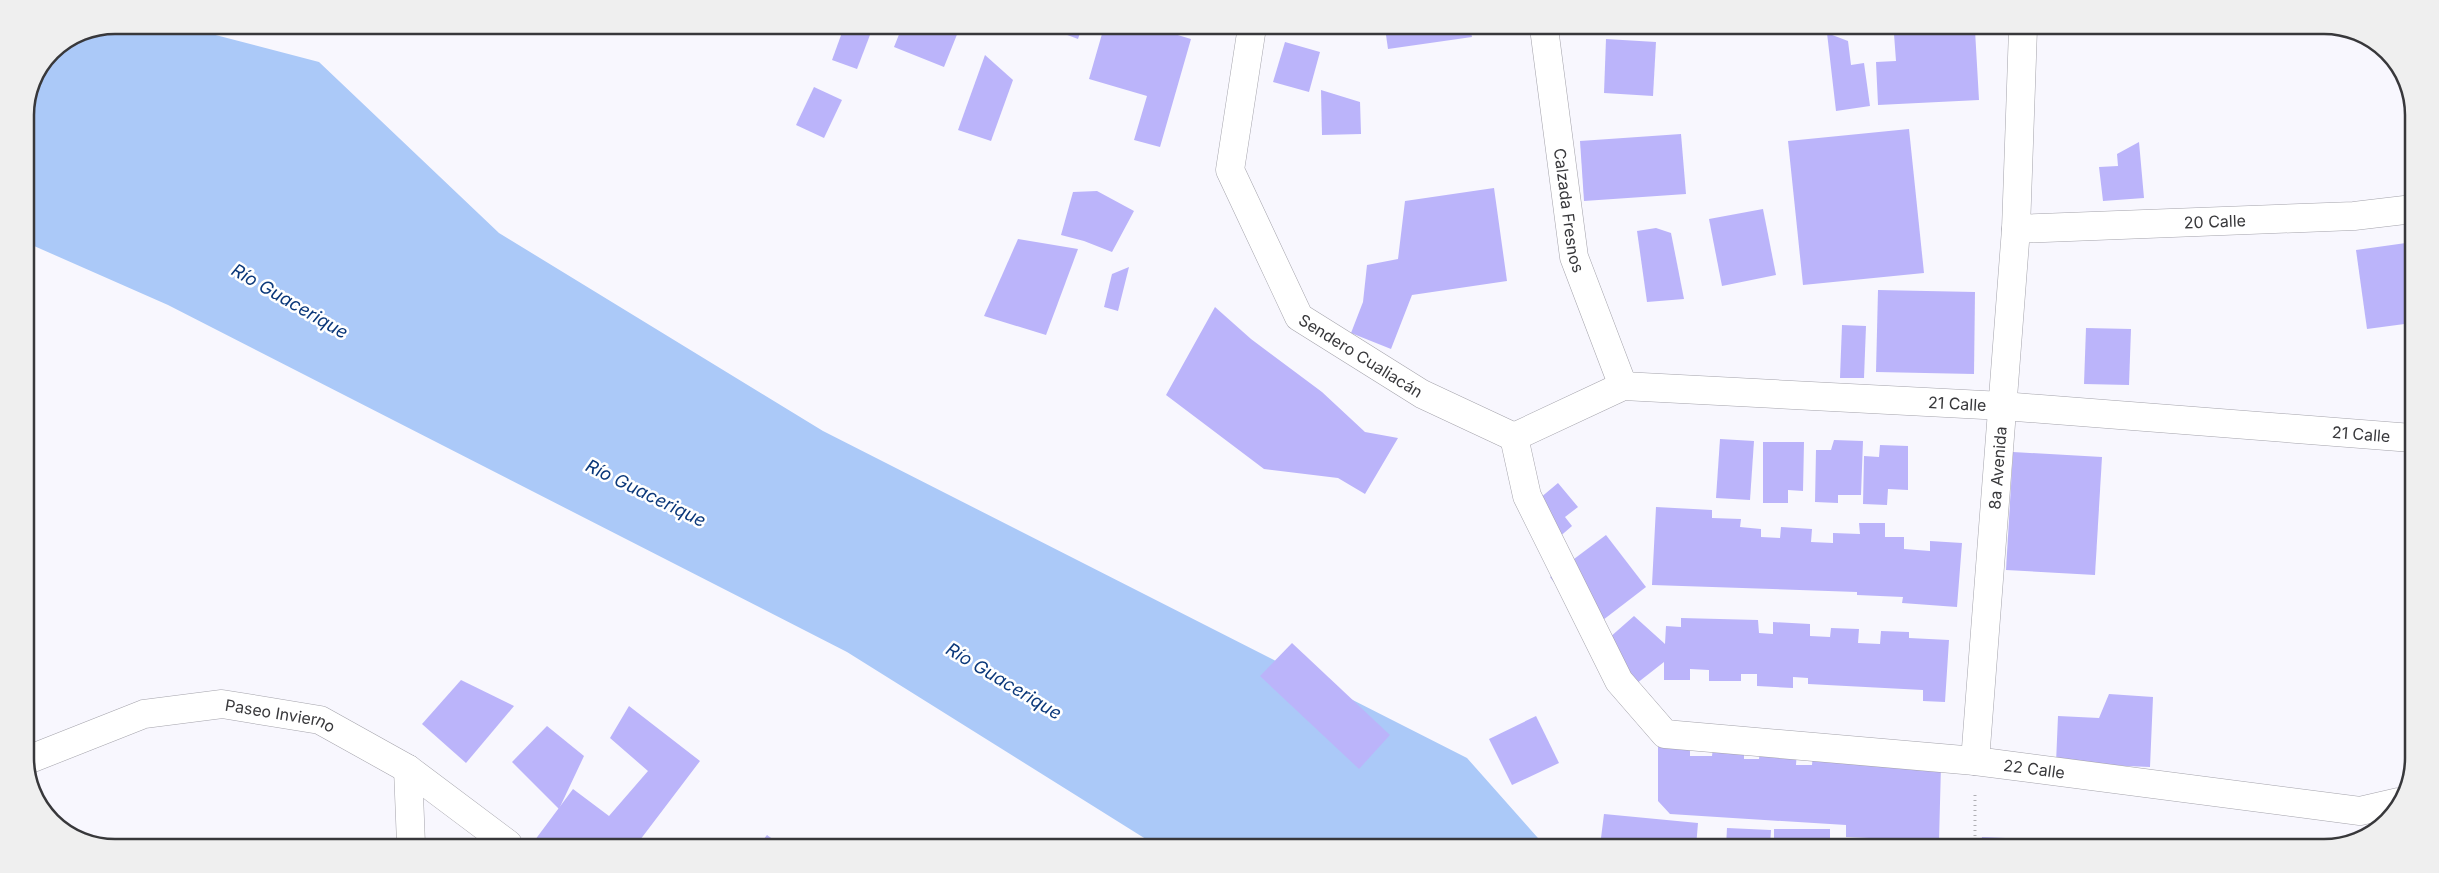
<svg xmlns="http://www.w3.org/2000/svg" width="2439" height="873" font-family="Inter,sans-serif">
<rect width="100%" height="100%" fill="#f8f7fe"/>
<path fill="#abc9f8" d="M 114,25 L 177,25 L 319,62 L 499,233 L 823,431 L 1467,758 L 1545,846 L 1157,846 L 847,652 L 168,305 L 25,242 L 25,109 L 51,51 L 80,32 Z"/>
<g fill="#bbb4fa">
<path d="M 844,27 L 873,27 L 857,69 L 832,60 Z"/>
<path d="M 902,27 L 960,27 L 944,67 L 894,47 Z"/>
<path d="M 1046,27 L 1082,27 L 1078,39 Z"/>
<path d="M 1104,27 L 1151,27 L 1191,39 L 1160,147 L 1134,140 L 1147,96 L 1089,79 Z"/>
<path d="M 1385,28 L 1470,28 L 1472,37 L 1388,49 Z"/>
<path d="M 1789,28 L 1896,29 L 1894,34 L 1827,33 L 1848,41 L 1851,65 L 1864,63 L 1870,106 L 1836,111 L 1827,33 L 1789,33 Z"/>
<path d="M 1975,30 L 1979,100 L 1878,105 L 1876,62 L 1896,61 L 1894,34 Z"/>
<path d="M 1606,39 L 1656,42 L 1653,96 L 1604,93 Z"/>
<path d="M 1285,42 L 1320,52 L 1309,92 L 1273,82 Z"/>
<path d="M 985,55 L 1013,80 L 991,141 L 958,130 Z"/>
<path d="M 814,87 L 842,100 L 824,138 L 796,125 Z"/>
<path d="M 1321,90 L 1360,102 L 1361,134 L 1322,135 Z"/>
<path d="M 2411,114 L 2414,114 L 2414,134 L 2412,134 Z"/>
<path d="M 1909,129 L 1924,273 L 1803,285 L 1788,141 Z"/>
<path d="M 1681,134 L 1686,194 L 1584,201 L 1580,141 Z"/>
<path d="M 2139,142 L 2144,198 L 2103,201 L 2099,167 L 2118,166 L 2117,154 Z"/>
<path d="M 1494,188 L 1507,281 L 1412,295 L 1391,349 L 1351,333 L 1363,302 L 1367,265 L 1398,259 L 1405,201 Z"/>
<path d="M 1097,191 L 1134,211 L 1112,252 L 1084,241 L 1061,235 L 1073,192 Z"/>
<path d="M 1763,209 L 1776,275 L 1722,286 L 1709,219 Z"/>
<path d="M 1656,228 L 1671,233 L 1684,299 L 1647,302 L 1637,231 Z"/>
<path d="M 1018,239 L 1078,249 L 1046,335 L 984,316 Z"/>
<path d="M 2413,242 L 2412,323 L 2367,329 L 2356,250 Z"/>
<path d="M 1129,267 L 1118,311 L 1104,307 L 1112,274 Z"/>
<path d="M 1878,290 L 1975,292 L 1974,374 L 1876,372 Z"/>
<path d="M 1215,307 L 1251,339 L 1322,392 L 1365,432 L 1398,438 L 1365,494 L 1338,478 L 1264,469 L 1166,395 Z"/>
<path d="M 1842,325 L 1866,326 L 1864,378 L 1840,378 Z"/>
<path d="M 2086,328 L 2131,329 L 2129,385 L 2084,384 Z"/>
<path d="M 1720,439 L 1754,441 L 1750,500 L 1716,498 Z"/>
<path d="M 1834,440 L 1863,441 L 1861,495 L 1838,495 L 1838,503 L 1815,502 L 1816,450 L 1831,450 Z"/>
<path d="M 1763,442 L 1804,442 L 1803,491 L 1788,490 L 1788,503 L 1763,503 Z"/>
<path d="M 1880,445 L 1908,446 L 1908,490 L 1888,489 L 1887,505 L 1863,504 L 1864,456 L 1879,457 Z"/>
<path d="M 2013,452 L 2102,457 L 2095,575 L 2006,570 Z"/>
<path d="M 1558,483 L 1578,507 L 1565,517 L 1572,526 L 1542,552 L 1527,509 Z"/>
<path d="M 1656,507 L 1712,510 L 1712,518 L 1741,519 L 1740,527 L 1761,529 L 1761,537 L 1780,538 L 1781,527 L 1812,529 L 1811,542 L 1833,543 L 1833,533 L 1860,534 L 1859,523 L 1885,523 L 1885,537 L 1904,537 L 1904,549 L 1930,551 L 1930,541 L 1962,543 L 1957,607 L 1902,603 L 1903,597 L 1857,595 L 1857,592 L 1652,585 Z"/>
<path d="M 1606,535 L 1646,587 L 1590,630 L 1550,577 Z"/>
<path d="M 1634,616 L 1665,644 L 1666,626 L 1681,627 L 1681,618 L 1758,620 L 1759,633 L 1773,634 L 1773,622 L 1810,624 L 1810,636 L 1830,637 L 1831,628 L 1859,629 L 1858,643 L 1880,644 L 1881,631 L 1909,632 L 1909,638 L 1949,640 L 1945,702 L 1923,701 L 1923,690 L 1808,684 L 1808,678 L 1793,677 L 1793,688 L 1757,686 L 1757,674 L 1741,674 L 1741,681 L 1709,681 L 1709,670 L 1690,669 L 1690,680 L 1664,680 L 1664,662 L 1618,698 L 1592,653 Z"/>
<path d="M 1292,643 L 1390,735 L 1359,769 L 1260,676 Z"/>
<path d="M 461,680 L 514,706 L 466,763 L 422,724 Z"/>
<path d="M 2109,694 L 2153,697 L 2150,767 L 2056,763 L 2058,716 L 2099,718 Z"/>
<path d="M 629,706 L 700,761 L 637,844 L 532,844 L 573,789 L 609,816 L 648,771 L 610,738 Z"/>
<path d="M 1536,716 L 1559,763 L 1512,785 L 1489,739 Z"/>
<path d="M 547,726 L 584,756 L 559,809 L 512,762 Z"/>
<path d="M 1690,742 L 1690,756 L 1712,756 L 1713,747 L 1744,748 L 1744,759 L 1759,759 L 1760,749 L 1797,751 L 1796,765 L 1812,765 L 1813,754 L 1941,765 L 1939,841 L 1846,837 L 1846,825 L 1670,814 L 1658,801 L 1658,744 Z"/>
<path d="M 1604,814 L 1698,823 L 1696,847 L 1600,846 Z"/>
<path d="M 1727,828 L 1771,830 L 1770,847 L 1726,847 Z"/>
<rect x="1774" y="829" width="56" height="18"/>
<path d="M 767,835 L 781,845 L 759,845 Z"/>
<path d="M 1982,837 L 2029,839 L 2029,847 L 1981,847 Z"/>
<path d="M 2127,840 L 2166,841 L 2166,848 L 2127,848 Z"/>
</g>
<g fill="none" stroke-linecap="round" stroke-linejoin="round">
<defs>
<g id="minor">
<path id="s1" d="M 1252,27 L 1230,170 L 1299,317 L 1422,394 L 1514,437"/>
<path id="s2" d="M 1544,28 L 1574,257 L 1623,386"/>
<path id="s3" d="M 2016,229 L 2354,216 L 2413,209"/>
<path id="s4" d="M 1514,437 L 1527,496 L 1619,681 L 1665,734 L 1975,761 L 2360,811 L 2399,802"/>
<path id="s5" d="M 1514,437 L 1623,386 L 2003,406 L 2412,438"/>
<path id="s6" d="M 25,761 L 144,714 L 222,704 L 320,720 L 408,769 L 508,844"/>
<path id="s7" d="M 1975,761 L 2016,229 L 2023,29"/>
<path d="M 408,769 L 411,844"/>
</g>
</defs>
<use href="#minor" stroke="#a4a3ab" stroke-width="29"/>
<path stroke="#afafb4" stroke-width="3" stroke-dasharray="1 4" stroke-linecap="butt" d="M 1975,795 L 1975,847"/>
<use href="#minor" stroke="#fff" stroke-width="28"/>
</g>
<g text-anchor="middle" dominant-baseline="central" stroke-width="5" stroke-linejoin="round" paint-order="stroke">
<g font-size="16" fill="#38383b" stroke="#fff">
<text stroke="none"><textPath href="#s2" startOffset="184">Calzada Fresnos</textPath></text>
<text stroke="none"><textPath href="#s3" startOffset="199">20 Calle</textPath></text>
<text stroke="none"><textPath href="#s1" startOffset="380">Sendero Cualiacán</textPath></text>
<text stroke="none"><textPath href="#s5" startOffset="455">21 Calle</textPath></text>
<text stroke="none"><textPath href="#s5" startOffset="860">21 Calle</textPath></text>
<text stroke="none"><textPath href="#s7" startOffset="294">8a Avenida</textPath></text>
<text stroke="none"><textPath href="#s6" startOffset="266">Paseo Invierno</textPath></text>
<text stroke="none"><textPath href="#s4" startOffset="708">22 Calle</textPath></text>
</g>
<g font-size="18" font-style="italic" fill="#0b387a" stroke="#fff">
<text transform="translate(290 301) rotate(30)">Río Guacerique</text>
<text transform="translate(646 493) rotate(26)">Río Guacerique</text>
<text transform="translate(1004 681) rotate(31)">Río Guacerique</text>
</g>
</g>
<path d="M0 0H2439V873H0ZM115 34H2324A81 81 0 0 1 2405 115V758A81 81 0 0 1 2324 839H115A81 81 0 0 1 34 758V115A81 81 0 0 1 115 34Z" fill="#efefef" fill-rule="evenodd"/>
<path fill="none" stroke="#38383b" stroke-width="2.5" d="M115 34H2324A81 81 0 0 1 2405 115V758A81 81 0 0 1 2324 839H115A81 81 0 0 1 34 758V115A81 81 0 0 1 115 34Z"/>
</svg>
